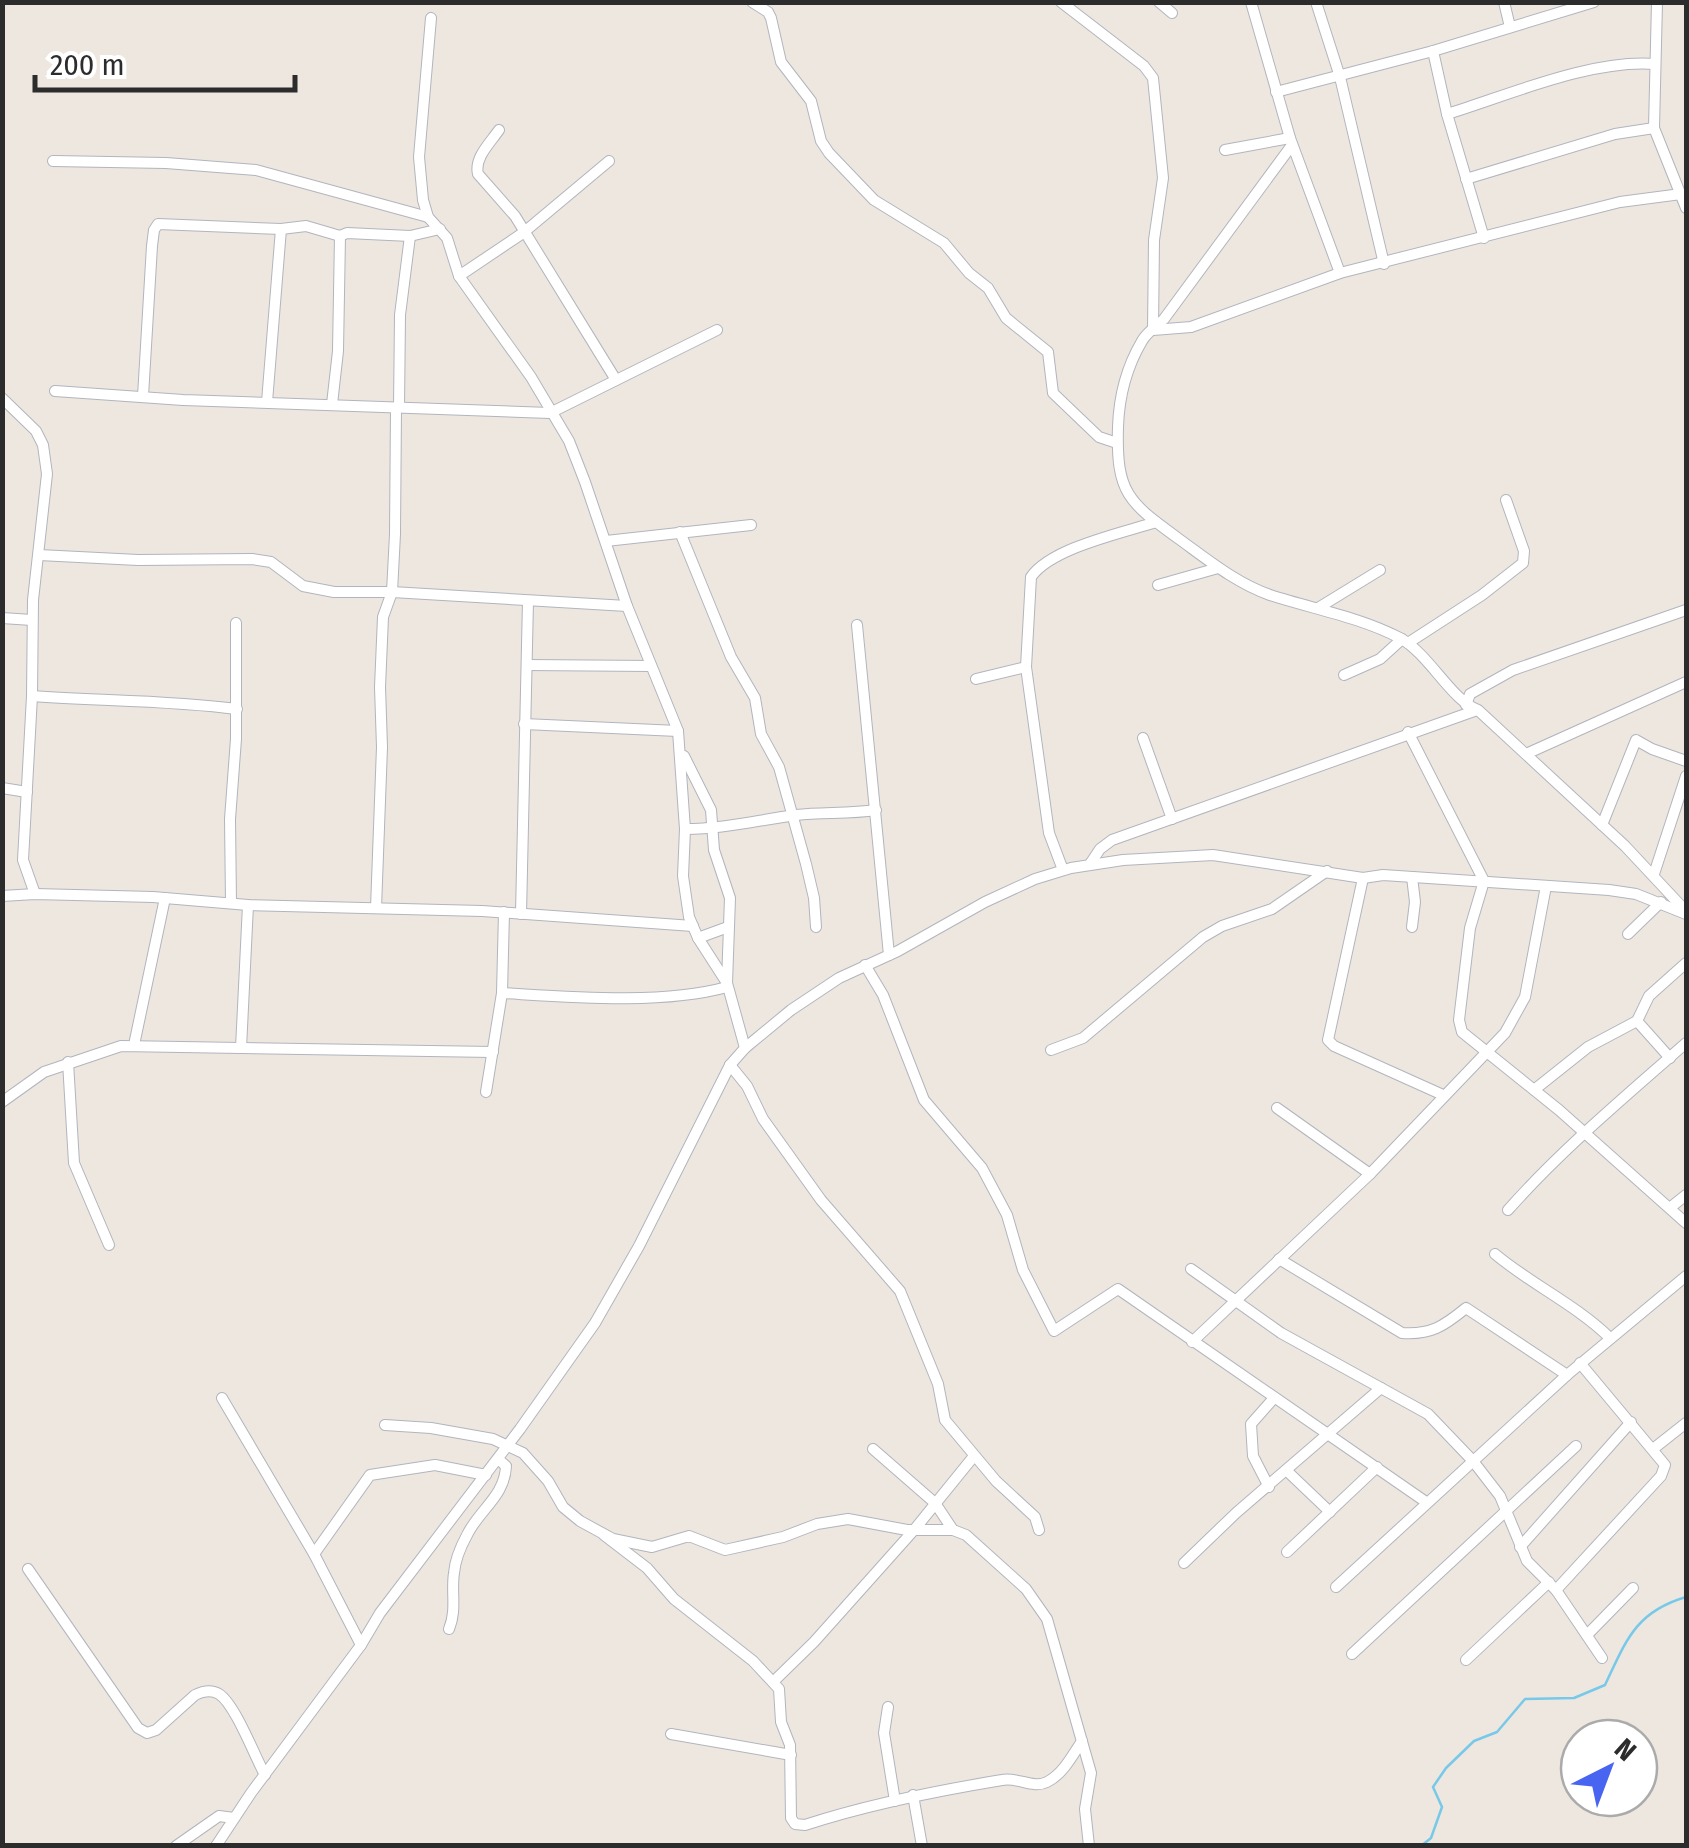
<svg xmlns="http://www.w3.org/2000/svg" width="1689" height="1848" font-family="'Fira Sans Condensed',sans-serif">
<rect width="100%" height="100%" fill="#ede7df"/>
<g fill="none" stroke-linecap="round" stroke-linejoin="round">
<path stroke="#78c9e9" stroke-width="2.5" d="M 1421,1846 L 1431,1838 L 1442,1807 L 1433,1787 L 1446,1768 L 1474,1741 L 1497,1732 L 1525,1699 L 1574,1698 L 1605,1685 C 1626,1641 1635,1612 1686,1597"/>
<defs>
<g id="minor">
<path d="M 752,2 L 768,12 L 771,18 L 781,62 L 811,101 L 821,141 L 829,153 L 874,200 L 944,243 L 969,273 L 988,288 L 1006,318 L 1048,352 L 1053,393 L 1099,437 L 1117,443"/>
<path d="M 1061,2 L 1144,66 L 1153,78 L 1163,178 L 1154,240 L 1153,330 L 1191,327 L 1340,273 L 1620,202 L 1681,194"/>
<path d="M 1159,2 L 1172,13"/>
<path d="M 1251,2 L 1290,138 L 1340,273"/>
<path d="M 1316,2 L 1340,77 L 1384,264"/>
<path d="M 1504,2 L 1510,27"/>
<path d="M 1657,2 L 1654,128 L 1686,208"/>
<path d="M 431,18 L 419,157 L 423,200 L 428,217 L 447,238 L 459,276 L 531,377 L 569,441 L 585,482 L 627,606 L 678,731 L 685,829 L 683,876 L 689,917 L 698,938 L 727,983 L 745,1048"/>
<path d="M 1433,51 L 1447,114 L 1484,238"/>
<path d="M 1276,92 L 1433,51 L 1594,2"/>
<path d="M 1447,114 C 1509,95 1591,59 1655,64"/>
<path d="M 499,130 C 490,143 474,158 478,174 L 515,216 L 616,380"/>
<path d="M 1292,145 L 1164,319 C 1157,326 1147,332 1142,341 C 1126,368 1119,397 1118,427 C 1116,493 1128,502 1179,539 C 1208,560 1236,583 1270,595 C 1313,609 1360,617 1400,638 C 1429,654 1452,701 1478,710 L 1625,846 L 1683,908"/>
<path d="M 1225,150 L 1290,138"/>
<path d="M 53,161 L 166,163 L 256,170 L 428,217"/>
<path d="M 1466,179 L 1615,134 L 1654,128"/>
<path d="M 459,276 L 523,233 L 609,161"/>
<path d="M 55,391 L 183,400 L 550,413 L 717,330"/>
<path d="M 143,396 L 152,246 L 154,230 L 158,224 L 281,229 L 306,226 L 340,236 L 347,233 L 410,236 L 440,229"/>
<path d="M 2,398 L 36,431 L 43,445 L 47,474 L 33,600 L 32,696 L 23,860 L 35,894"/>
<path d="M 267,402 L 281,229"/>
<path d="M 332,404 L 338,351 L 340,236"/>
<path d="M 399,407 L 400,315 L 410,236"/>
<path d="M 680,532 L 731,657 L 755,698 L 761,734 L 779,767 L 806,864 L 814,898 L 816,927"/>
<path d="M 606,541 L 751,525"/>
<path d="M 39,555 L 138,560 L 252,559 L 271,562 L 303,586 L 334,592 L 392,592 L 627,606"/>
<path d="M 1158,585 L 1218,568"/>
<path d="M 1318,608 L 1380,570"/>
<path d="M 2,618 L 32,620"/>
<path d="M 857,625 L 889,955"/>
<path d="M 1408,643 L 1482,595 L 1523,563 L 1524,551 L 1506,500"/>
<path d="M 527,665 L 651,666"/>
<path d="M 1344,675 L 1380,659 L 1402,639"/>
<path d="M 976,679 L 1026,667"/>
<path d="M 32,696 C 100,701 169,700 237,709"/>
<path d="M 1466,705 L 1470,694 L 1513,670 L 1686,610"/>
<path d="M 524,724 L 678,731"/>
<path d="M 1408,732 L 1484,881 L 1470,928 L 1459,1020 L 1462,1032 L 1559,1110 L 1686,1223"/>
<path d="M 1143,738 L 1172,819"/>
<path d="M 1526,754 L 1686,682"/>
<path d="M 684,756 L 711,810 L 714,850 L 730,898 L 727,983"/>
<path d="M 2,788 L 27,792"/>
<path d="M 1602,825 L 1636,740 L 1652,749 L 1686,761"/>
<path d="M 685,829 C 724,829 758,820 796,815 C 823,812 849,814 876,810"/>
<path d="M 1090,864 L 1100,849 L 1112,840 L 1477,710"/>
<path d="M 1063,870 L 1049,833 L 1026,667 L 1031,577 C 1051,548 1122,533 1156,522"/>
<path d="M 1654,874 L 1686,776"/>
<path d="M 1363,878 L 1328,1040 L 1334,1046 L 1443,1095"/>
<path d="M 2,896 L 35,894 L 153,897 L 248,905 L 482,911 L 693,926"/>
<path d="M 231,903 L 230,819 L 236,739 L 236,623"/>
<path d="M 376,908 L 382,747 L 380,687 L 383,617 L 392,592 L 395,534 L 396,408"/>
<path d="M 521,914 L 528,601"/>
<path d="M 1412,927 L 1415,902 L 1412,877"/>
<path d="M 1628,934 L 1661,902"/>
<path d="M 698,938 L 728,927"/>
<path d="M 865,965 L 883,995 L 924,1100 L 982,1168 L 1007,1215 L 1023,1270 L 1054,1331 L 1118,1289 L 1426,1502"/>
<path d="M 502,993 C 570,997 662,1005 727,987"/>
<path d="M 1637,1021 L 1670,1058"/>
<path d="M 134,1045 L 165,898"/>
<path d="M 241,1048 L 248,905"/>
<path d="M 1051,1050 L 1083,1038 L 1203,937 L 1222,926 L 1272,909 L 1327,871"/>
<path d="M 68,1062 L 74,1163 L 109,1245"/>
<path d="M 730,1065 L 747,1086 L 763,1119 L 821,1200 L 900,1291 L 938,1384 L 945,1420 L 996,1481 L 1035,1517 L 1039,1530"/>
<path d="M 1534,1090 L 1588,1047 L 1637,1021 L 1649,996 L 1686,963"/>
<path d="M 486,1092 L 502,993 L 504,912"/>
<path d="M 2,1102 L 44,1072 L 121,1046 L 493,1052"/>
<path d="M 1277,1108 L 1370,1174"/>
<path d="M 1671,1207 L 1686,1195"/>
<path d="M 1508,1210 C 1562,1149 1625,1097 1686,1043"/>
<path d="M 1495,1254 C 1532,1285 1575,1304 1610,1338"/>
<path d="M 1279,1259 L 1402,1333 C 1431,1335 1444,1326 1466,1308 L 1567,1375"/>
<path d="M 1191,1269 L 1281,1333 L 1428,1414 L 1473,1461 L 1500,1496 L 1527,1561 L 1556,1590 L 1602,1658"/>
<path d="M 1192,1342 L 1370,1174 L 1505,1033 L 1525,997 L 1546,886"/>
<path d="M 222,1398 L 314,1554 L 361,1645"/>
<path d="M 385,1425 L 431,1428 L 493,1439 L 523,1453 L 548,1481 L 563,1507 L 580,1521 L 613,1539 L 652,1547 L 689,1536 L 725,1550 L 783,1537 L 817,1524 L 848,1519 L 907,1530 L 953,1530"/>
<path d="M 873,1449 L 935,1503 L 953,1530 L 966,1535 L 1026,1589 L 1047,1619 L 1091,1773 L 1085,1809 L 1089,1846"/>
<path d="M 1653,1449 L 1686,1423"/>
<path d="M 1287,1471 L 1330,1512"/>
<path d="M 1269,1487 L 1253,1456 L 1251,1424 L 1274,1398"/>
<path d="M 604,1535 L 647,1568 L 674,1599 L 753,1661 L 779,1689 L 781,1722 L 790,1745 L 791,1818 L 795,1824 L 805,1825 C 869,1804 935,1791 1002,1780 C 1018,1777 1033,1789 1047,1782 C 1063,1774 1072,1756 1082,1741"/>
<path d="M 1520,1547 L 1631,1422"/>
<path d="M 1287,1552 L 1377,1467"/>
<path d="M 314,1554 L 370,1475 L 435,1465 L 486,1475"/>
<path d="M 1184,1563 L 1236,1513 L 1381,1388"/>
<path d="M 28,1569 L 138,1728 L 147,1733 L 156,1730 L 195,1695 C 203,1691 211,1689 219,1694 C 235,1704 255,1757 265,1775"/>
<path d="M 1336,1587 L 1567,1375 L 1686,1276"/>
<path d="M 1556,1590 L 1661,1476 L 1665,1465 L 1580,1363"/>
<path d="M 449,1629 C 457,1610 451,1592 454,1573 C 455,1561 461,1546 467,1535 C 479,1510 505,1496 506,1466 L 498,1459"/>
<path d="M 1587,1635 L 1633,1588"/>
<path d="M 1352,1654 L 1576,1446"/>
<path d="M 1466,1660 L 1549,1582"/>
<path d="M 773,1682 L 814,1642 L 914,1530 L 974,1456"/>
<path d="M 888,1707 L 884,1733 L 895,1801"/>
<path d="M 671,1734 L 791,1755"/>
<path d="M 913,1795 L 922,1846"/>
<path d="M 176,1846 L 219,1816 L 234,1818"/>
<path d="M 216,1846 L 251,1793 L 361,1645 L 380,1613 L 520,1429 L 595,1323 L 639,1246 L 730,1065 L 745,1048 L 791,1010 L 839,978 L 898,951 L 985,902 L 1035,879 L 1071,868 L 1123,860 L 1213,855 L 1363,878 L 1383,875 L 1609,890 L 1636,894 L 1686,914"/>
</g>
</defs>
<use href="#minor" stroke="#b2b5be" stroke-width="12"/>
<use href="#minor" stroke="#fff" stroke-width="10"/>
</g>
<rect width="1689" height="1848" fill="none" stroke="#2c2c2c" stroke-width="10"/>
<g transform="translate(1609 1768) rotate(42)"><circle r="48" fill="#ffffff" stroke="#ababab" stroke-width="2.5"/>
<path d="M0-8L18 38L0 25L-18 38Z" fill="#4865f1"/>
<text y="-15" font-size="28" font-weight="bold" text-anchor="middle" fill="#2c2c2c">N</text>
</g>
<path d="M35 75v15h260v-15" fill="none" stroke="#2c2c2c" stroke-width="5"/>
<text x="50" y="75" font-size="30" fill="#2c2c2c" stroke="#ffffff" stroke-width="8" paint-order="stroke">200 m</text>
</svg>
